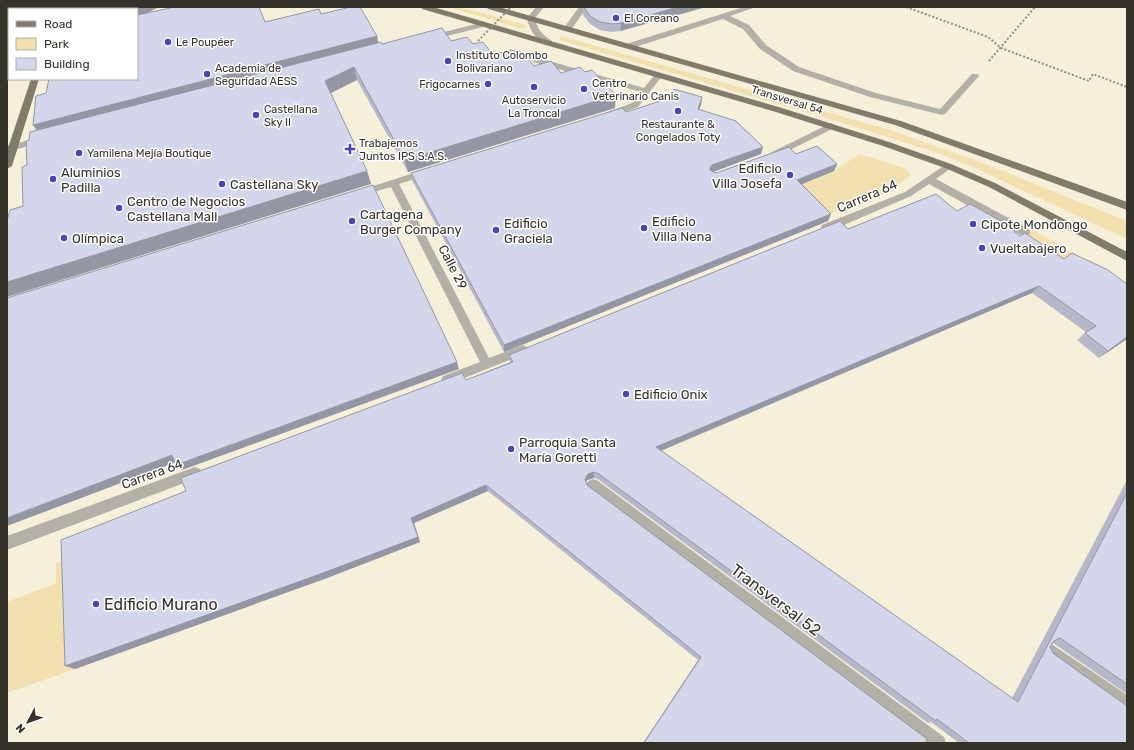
<svg xmlns="http://www.w3.org/2000/svg" width="1134" height="750" font-family="Rubik,sans-serif">
<rect width="100%" height="100%" fill="#f6efd9"/>
<g fill="#f2e1ae">
<path d="M 447,7 L 459,7 L 526,25 L 523,29 Z"/>
<path d="M 561,36 L 890,130 L 988,165 L 1127,221 L 1127,239 L 975,168 L 938,153 L 840,122 L 559,40 Z"/>
<path d="M 860,154 L 907,169 L 911,175 L 888,192 L 824,216 L 795,187 L 834,171 Z"/>
<path d="M 1033,230 L 1076,254 L 1065,261 L 1024,238 Z"/>
<path d="M 71,558 L 75,669 L 7,693 L 7,602 L 56,583 L 56,563 Z"/>
</g>
<g fill="none" stroke-linecap="round" stroke-linejoin="round">
<g stroke="#928d7e" stroke-width="2" stroke-dasharray="2 2" stroke-linecap="butt">
<path d="M 906,7 L 988,37 L 1001,48 L 1089,81 L 1093,74 L 1127,87"/>
<path d="M 989,61 L 1035,7"/>
</g>
<g fill="#b3b0a7" fill-rule="evenodd">
<path d="M 536,7 L 544,7 L 535,18 C 537,30 543,35 552,41 L 552,45 C 539,47 529,29 527,18 Z"/>
<path d="M 579,7 L 587,7 L 571,30 L 565,30 L 564,28 Z"/>
<path d="M 744,7 L 756,7 L 730,16 L 749,25 L 766,45 L 799,67 L 876,93 L 940,109 L 972,74 L 978,74 L 979,76 L 945,114 L 942,115 L 870,97 L 793,71 L 760,49 L 743,29 L 723,19 L 632,48 L 629,48 L 625,46 L 626,44 Z"/>
<path d="M 484,22 L 488,24 L 487,26 L 431,40 L 427,38 L 428,36 Z"/>
<path d="M 533,58 L 539,58 L 644,88 L 656,73 L 659,72 L 663,75 L 638,107 L 608,118 L 605,117 L 604,115 L 605,113 L 632,103 L 641,92 L 533,62 L 532,60 Z"/>
<path d="M 831,123 L 836,126 L 834,128 L 778,156 L 772,156 L 770,154 L 772,152 Z"/>
<path d="M 40,137 L 45,140 L 43,142 L 7,152 L 7,146 Z"/>
<path d="M 948,163 L 953,166 L 951,168 L 936,179 L 1029,229 L 1030,232 L 1029,235 L 1021,235 L 929,184 L 911,196 L 830,231 L 822,231 L 821,228 L 822,225 L 905,192 Z"/>
<path d="M 427,169 L 432,172 L 430,174 L 399,184 L 489,358 L 523,345 L 527,347 L 529,350 L 527,353 L 447,385 L 443,384 L 441,380 L 443,376 L 480,362 L 391,187 L 360,196 L 355,193 L 357,191 Z"/>
<path d="M 195,467 L 200,469 L 202,473 L 200,477 L 7,550 L 7,536 Z"/>
<path d="M 593,479 L 598,481 L 944,737 L 946,743 L 925,743 L 588,489 L 586,485 L 588,481 Z"/>
<path d="M 1050,643 L 1127,695 L 1127,712 L 1121,710 L 1045,656 L 1042,651 L 1045,646 Z"/>
</g>
<g fill="#817b6b" fill-rule="evenodd">
<path d="M 55,7 L 63,7 L 62,9 L 54,9 Z"/>
<path d="M 421,7 L 433,7 L 782,108 L 889,142 L 951,164 L 995,183 L 1127,252 L 1127,261 L 989,187 L 945,168 L 883,146 L 776,112 L 422,9 Z"/>
<path d="M 487,7 L 499,7 L 901,121 L 1127,202 L 1127,210 L 895,125 L 488,9 Z"/>
<path d="M 31,79 L 39,79 L 12,166 L 7,169 L 7,151 Z"/>
</g>
<path stroke="#928d7e" stroke-width="2" stroke-dasharray="2 2" stroke-linecap="butt" d="M 478,41 L 511,7"/>
</g>
<g fill="#b6b8ca">
<path d="M 66,7 L 159,7 L 146,13 L 265,22 L 321,14 L 377,36 L 378,42 L 382,44 L 451,41 L 473,44 L 493,55 L 561,73 L 615,108 L 408,172 L 357,80 L 330,93 L 367,171 L 371,184 L 23,206 L 29,140 L 37,130 L 33,125 L 137,79 Z"/>
<path d="M 583,7 L 706,7 L 620,31 L 611,32 L 600,30 L 590,24 L 583,15 Z"/>
<path d="M 702,97 L 701,105 L 699,109 L 761,154 L 713,172 L 716,173 L 796,154 L 837,164 L 834,171 L 802,184 L 831,214 L 828,221 L 504,352 L 412,180 L 411,173 L 626,112 Z"/>
<path d="M 957,211 L 1127,339 L 1099,358 L 1077,340 L 1086,332 L 1032,293 L 661,451 L 1012,698 L 1127,480 L 1127,694 L 1053,643 L 1050,647 L 1054,654 L 1127,743 L 959,743 L 931,722 L 928,723 L 599,480 L 594,478 L 587,480 L 586,482 L 587,485 L 926,743 L 643,743 L 698,660 L 488,491 L 414,523 L 420,542 L 327,578 L 75,669 L 466,380 L 510,362 L 509,355 L 848,229 Z"/>
</g>
<g fill="#9496a4">
<path d="M 131,7 L 159,7 L 137,18 L 137,9 L 127,9 Z"/>
<path d="M 678,7 L 706,7 L 620,31 L 621,23 Z"/>
<path d="M 377,36 L 379,47 L 41,136 L 33,125 Z"/>
<path d="M 354,67 L 357,80 L 329,94 L 325,81 Z"/>
<path d="M 616,95 L 615,108 L 408,172 L 405,160 Z"/>
<path d="M 702,97 L 701,105 L 696,116 L 698,109 Z"/>
<path d="M 763,147 L 761,154 L 710,173 L 710,168 L 712,165 Z"/>
<path d="M 837,164 L 834,171 L 795,187 L 797,180 Z"/>
<path d="M 367,171 L 371,184 L 7,297 L 7,282 Z"/>
<path d="M 831,214 L 828,221 L 504,352 L 504,345 Z"/>
<path d="M 1039,286 L 1032,293 L 655,453 L 656,447 Z"/>
<path d="M 1127,337 L 1127,339 L 1099,358 L 1108,351 Z"/>
<path d="M 457,362 L 459,369 L 182,470 L 176,465 Z"/>
<path d="M 172,455 L 179,461 L 7,526 L 7,518 Z"/>
<path d="M 594,472 L 594,478 L 587,480 L 585,484 L 585,479 L 588,474 Z"/>
<path d="M 486,485 L 488,491 L 414,523 L 420,542 L 327,578 L 75,669 L 65,666 Z"/>
</g>
<g fill="#d4d6eb" stroke="#9496a4">
<path d="M 66,7 L 131,7 L 127,9 L 66,9 Z"/>
<path d="M 175,7 L 259,7 L 265,22 L 319,9 L 321,14 L 351,7 L 360,7 L 377,36 L 33,125 L 36,96 L 46,93 L 49,79 L 137,79 L 137,15 Z"/>
<path d="M 584,7 L 678,7 L 621,23 L 612,24 L 600,22 L 590,16 Z"/>
<path d="M 442,28 L 451,41 L 467,37 L 473,44 L 483,42 L 493,55 L 510,50 L 522,52 L 534,66 L 551,61 L 561,73 L 580,67 L 585,72 L 592,70 L 616,95 L 405,160 L 354,67 L 325,81 L 367,171 L 7,282 L 7,221 L 10,210 L 23,206 L 22,167 L 27,165 L 26,141 L 29,140 L 30,132 L 381,42 L 382,44 Z"/>
<path d="M 674,89 L 702,97 L 698,109 L 736,121 L 763,147 L 712,165 L 710,168 L 710,170 L 716,173 L 789,147 L 796,154 L 817,146 L 837,164 L 797,180 L 831,214 L 504,345 L 411,173 L 622,108 L 626,112 L 639,108 L 666,99 Z"/>
<path d="M 373,185 L 457,362 L 176,465 L 172,455 L 7,518 L 7,298 Z"/>
<path d="M 936,194 L 957,211 L 970,204 L 1003,222 L 1020,236 L 1025,233 L 1064,259 L 1072,253 L 1108,270 L 1127,284 L 1127,337 L 1108,351 L 1085,333 L 1096,326 L 1039,286 L 656,447 L 1018,702 L 1127,493 L 1127,684 L 1060,638 L 1054,641 L 1050,647 L 1054,654 L 1127,706 L 1127,743 L 969,743 L 937,719 L 936,721 L 599,474 L 594,472 L 588,474 L 585,479 L 587,485 L 927,739 L 926,743 L 644,743 L 701,657 L 486,485 L 411,518 L 418,537 L 323,573 L 65,666 L 61,540 L 186,491 L 181,478 L 462,373 L 466,380 L 513,362 L 509,355 L 840,221 L 848,229 Z"/>
</g>
<g fill="#4d42b9" stroke="#fff" stroke-width="1.5">
<circle cx="616" cy="18" r="4"/>
<circle cx="168" cy="42" r="4"/>
<circle cx="448" cy="61" r="4"/>
<circle cx="207" cy="74" r="4"/>
<circle cx="488" cy="84" r="4"/>
<circle cx="534" cy="87" r="4"/>
<circle cx="584" cy="89" r="4"/>
<circle cx="678" cy="111" r="4"/>
<circle cx="256" cy="115" r="4"/>
<path d="M348 143h4v4h4v4h-4v4h-4v-4h-4v-4h4z"/>
<circle cx="79" cy="153" r="4"/>
<circle cx="790" cy="175" r="4"/>
<circle cx="53" cy="179" r="4"/>
<circle cx="222" cy="184" r="4"/>
<circle cx="119" cy="208" r="4"/>
<circle cx="352" cy="221" r="4"/>
<circle cx="973" cy="224" r="4"/>
<circle cx="644" cy="228" r="4"/>
<circle cx="496" cy="230" r="4"/>
<circle cx="64" cy="238" r="4"/>
<circle cx="982" cy="248" r="4"/>
<circle cx="626" cy="394" r="4"/>
<circle cx="511" cy="449" r="4"/>
<circle cx="96" cy="604" r="4"/>
</g>
<g text-anchor="middle" dominant-baseline="central" stroke-width="3" stroke-linejoin="round" paint-order="stroke">
<g font-size="11" fill="#35322a" stroke="#fff" text-anchor="start">
<text x="624" y="18">El Coreano</text>
<text x="176" y="42">Le Poupéer</text>
<text x="456" y="55">Instituto Colombo<tspan x="456" dy="13">Bolivariano</tspan></text>
<text x="215" y="68">Academia de<tspan x="215" dy="13">Seguridad AESS</tspan></text>
<text x="592" y="83">Centro<tspan x="592" dy="13">Veterinario Canis</tspan></text>
<text x="480" y="84" text-anchor="end">Frigocarnes</text>
<text x="534" y="100" text-anchor="middle">Autoservicio<tspan x="534" dy="13">La Troncal</tspan></text>
<text x="264" y="109">Castellana<tspan x="264" dy="13">Sky II</tspan></text>
<text x="678" y="124" text-anchor="middle">Restaurante &amp;<tspan x="678" dy="13">Congelados Toty</tspan></text>
<text x="359" y="143">Trabajemos<tspan x="359" dy="13">Juntos IPS S.A.S.</tspan></text>
<text x="87" y="153">Yamilena Mejía Boutique</text>
</g>
<g font-size="11" fill="#35322a" stroke="#fff">
<text transform="translate(787 100) rotate(17)">Transversal 54</text>
</g>
<g font-size="13" fill="#35322a" stroke="#fff" text-anchor="start">
<text x="782" y="168" text-anchor="end">Edificio<tspan x="782" dy="15">Villa Josefa</tspan></text>
<text x="61" y="172">Aluminios<tspan x="61" dy="15">Padilla</tspan></text>
<text x="230" y="184">Castellana Sky</text>
<text x="127" y="201">Centro de Negocios<tspan x="127" dy="15">Castellana Mall</tspan></text>
<text x="360" y="214">Cartagena<tspan x="360" dy="15">Burger Company</tspan></text>
<text x="652" y="221">Edificio<tspan x="652" dy="15">Villa Nena</tspan></text>
<text x="504" y="223">Edificio<tspan x="504" dy="15">Graciela</tspan></text>
<text x="981" y="224">Cipote Mondongo</text>
<text x="72" y="238">Olímpica</text>
<text x="990" y="248">Vueltabajero</text>
<text x="634" y="394">Edificio Onix</text>
<text x="519" y="442">Parroquia Santa<tspan x="519" dy="15">María Goretti</tspan></text>
</g>
<g font-size="13" fill="#35322a" stroke="#fff">
<text transform="translate(867 196) rotate(-23)">Carrera 64</text>
<text transform="translate(453 267) rotate(63)">Calle 29</text>
<text transform="translate(152 474) rotate(-20)">Carrera 64</text>
</g>
<g font-size="16" fill="#35322a" stroke="#fff">
<text transform="translate(776 600) rotate(37)">Transversal 52</text>
</g>
<g font-size="16" fill="#35322a" stroke="#fff" text-anchor="start">
<text x="104" y="604">Edificio Murano</text>
</g>
</g>
<rect width="1134" height="750" fill="none" stroke="#35322a" stroke-width="16"/>
<rect x="8" y="8" width="130" height="72" fill="#ffffff" stroke="#aeadaa"/>
<rect x="16" y="21" width="20" height="6" fill="#817b6b" stroke="#aeadaa"/>
<text x="44" y="28" font-size="12" fill="#35322a">Road</text>
<rect x="16" y="38" width="20" height="12" fill="#f2e1ae" stroke="#aeadaa"/>
<text x="44" y="48" font-size="12" fill="#35322a">Park</text>
<rect x="16" y="58" width="20" height="12" fill="#d4d6eb" stroke="#aeadaa"/>
<text x="44" y="68" font-size="12" fill="#35322a">Building</text>
<g transform="translate(28 722) rotate(229)" stroke="#ffffff" stroke-width="3" paint-order="stroke">
<path d="M0-3L7 15L0 10L-7 15Z" fill="#35322a"/>
<text y="-6" font-size="11" font-weight="bold" text-anchor="middle" fill="#35322a">N</text>
</g>
</svg>
